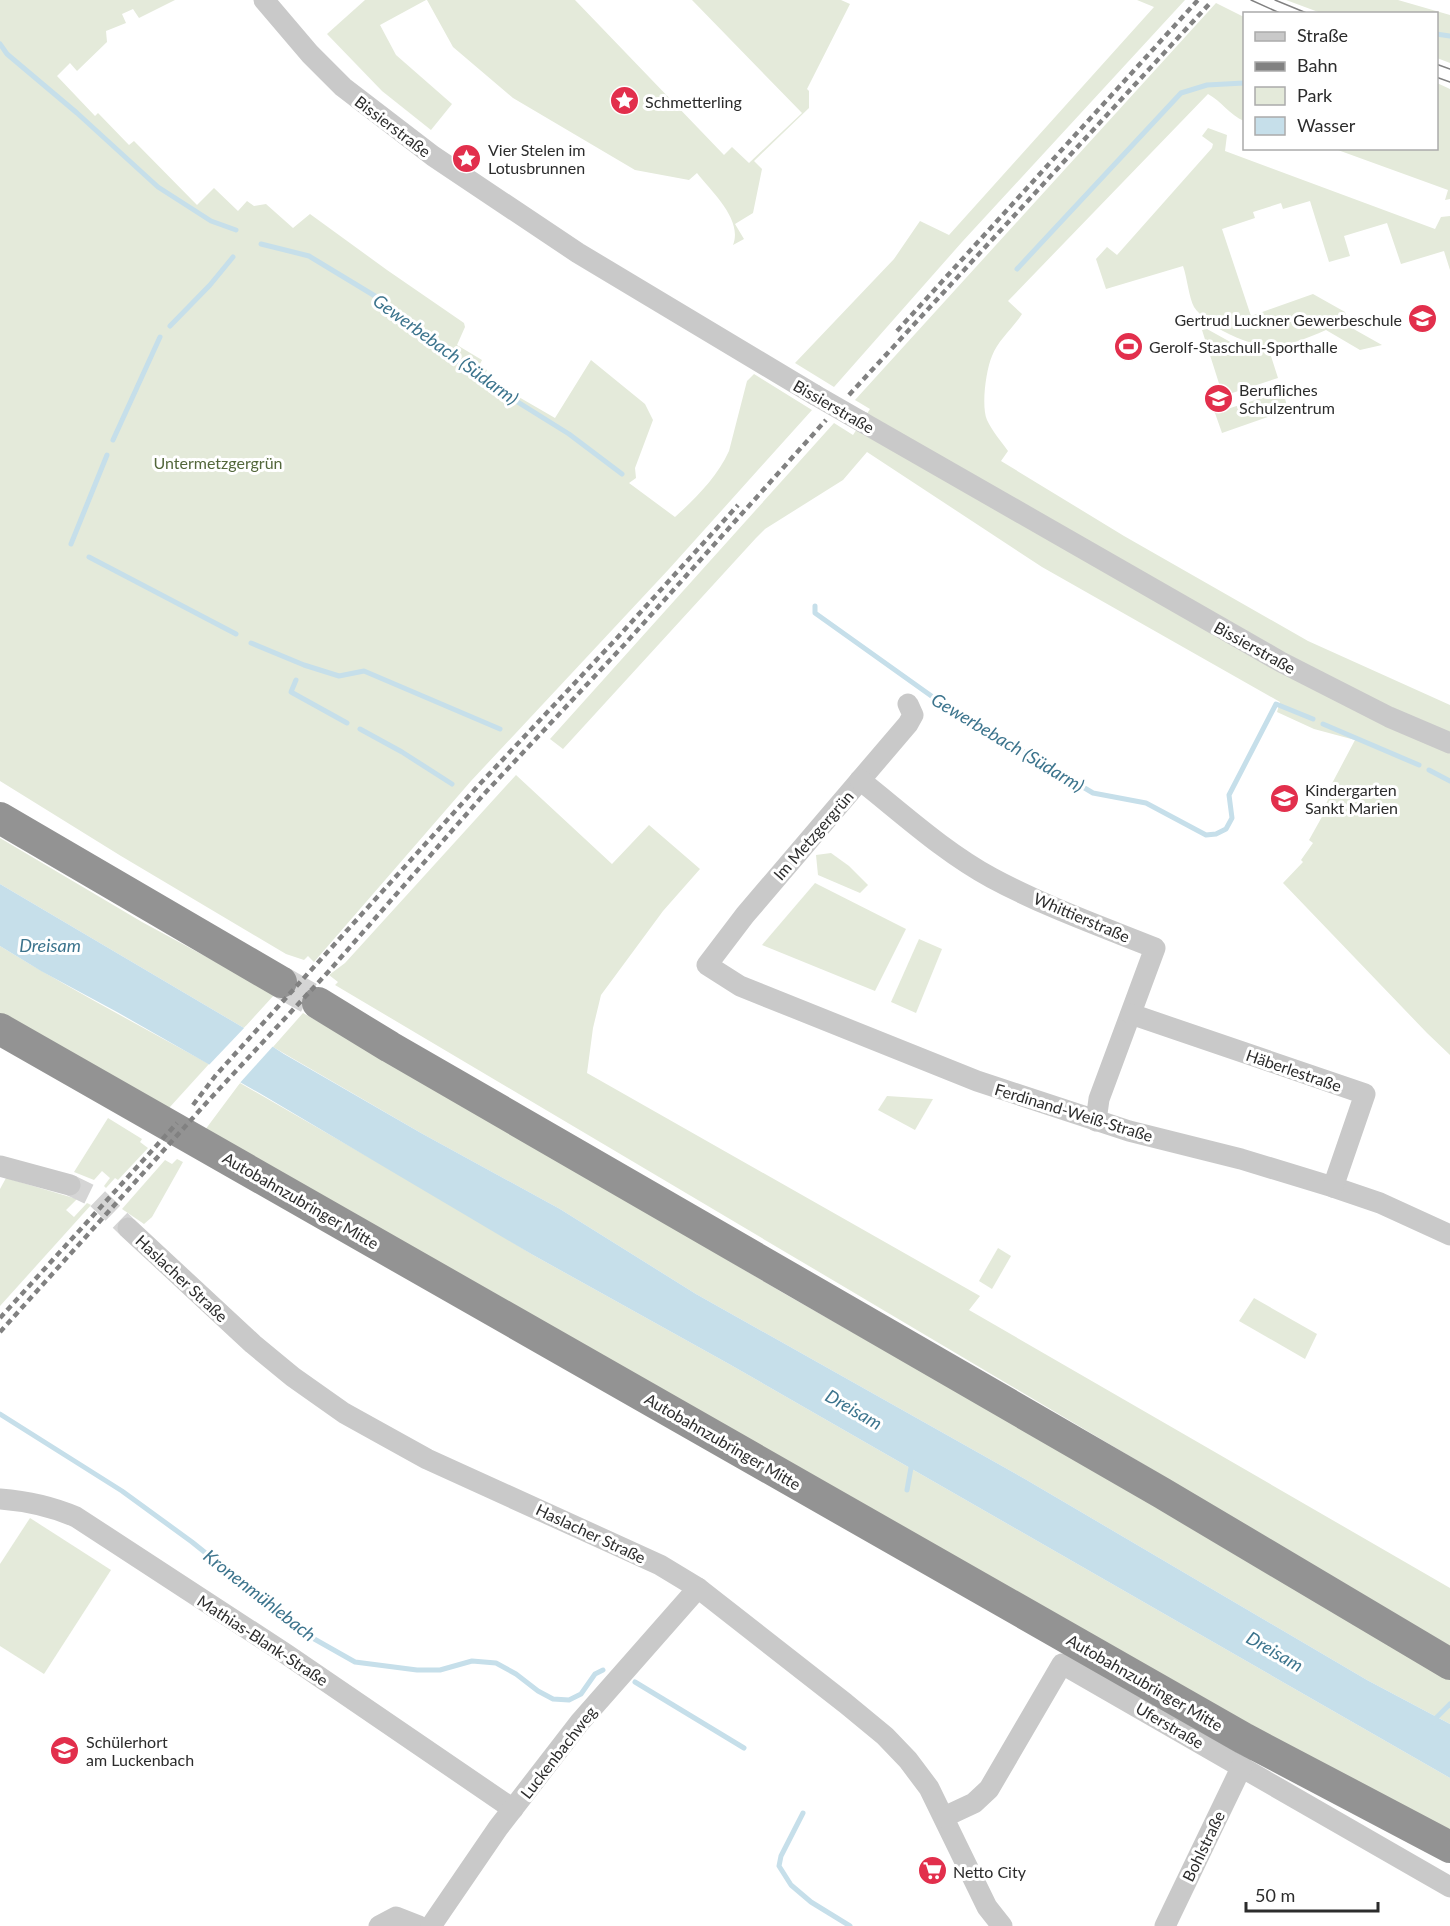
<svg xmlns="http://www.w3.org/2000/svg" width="1450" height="1926" font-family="Lato,sans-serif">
<rect width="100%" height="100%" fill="#fff"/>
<g fill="#e4eada">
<path d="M 0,0 L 175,0 L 139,18 L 133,9 L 122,14 L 126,23 L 106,31 L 107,42 L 77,71 L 70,63 L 57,76 L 95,116 L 98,113 L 129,145 L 134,141 L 197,205 L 214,188 L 238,211 L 247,201 L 254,206 L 266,204 L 293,228 L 310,214 L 387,270 L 464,323 L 465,327 L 457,345 L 482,360 L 479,366 L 487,370 L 484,377 L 555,418 L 591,360 L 645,404 L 653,420 L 635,468 L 636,478 L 629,483 L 675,517 C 696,498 717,477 729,451 L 747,381 L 754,374 L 812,410 L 669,569 L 471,781 L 314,962 L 308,956 L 304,960 L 286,954 L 121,856 L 0,781 Z"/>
<path d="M 365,0 L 426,0 L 380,25 L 396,55 L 452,104 L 431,130 L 382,91 L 327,34 Z"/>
<path d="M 427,0 L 575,0 L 724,155 L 732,147 L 749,163 L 802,113 L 692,0 L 841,0 L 850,4 L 807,89 L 809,91 L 809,108 L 754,161 L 762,169 L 753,213 L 735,224 L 744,239 L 733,245 C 743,220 712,192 697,173 L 689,180 L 635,170 L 513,98 L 453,47 Z"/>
<path d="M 1137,0 L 1185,0 L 962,242 L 834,387 L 795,363 L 894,259 L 920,221 L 949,235 L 1154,7 Z"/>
<path d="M 1286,0 L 1398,0 L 1450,15 L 1450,63 L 1437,58 L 1436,14 L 1321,13 Z"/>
<path d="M 1216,3 L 1244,17 L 1244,121 C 1230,115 1221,101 1208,94 L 1008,301 L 1022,314 C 1013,328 998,340 992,356 C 986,370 981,406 987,420 C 992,431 1001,441 1008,451 L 1001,461 L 1124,536 L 1308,641 L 1450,705 L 1450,1055 L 1427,1033 L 1283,883 L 1303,862 L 1301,860 L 1313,843 L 1309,840 L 1328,806 L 1326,804 L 1331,793 L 1328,791 L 1355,740 L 1314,729 L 1277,712 L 1280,702 L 1042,567 L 867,452 L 843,480 L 765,529 L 756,538 L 563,749 L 550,739 L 834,423 L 853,435 L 870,409 L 855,400 Z"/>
<path d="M 1437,83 L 1450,89 L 1450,199 L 1445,200 L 1448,190 L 1335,149 L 1436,148 Z"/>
<path d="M 1208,128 L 1227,135 L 1225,151 L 1435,229 L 1441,217 L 1450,216 L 1450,270 L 1444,251 L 1401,264 L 1387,223 L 1344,236 L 1350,256 L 1329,262 L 1310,201 L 1283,209 L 1281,203 L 1253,212 L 1255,218 L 1222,229 L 1251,316 L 1313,294 L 1345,312 L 1350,327 L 1382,345 L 1360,350 L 1326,330 C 1285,348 1264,353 1223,331 C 1214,326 1200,316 1194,307 C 1189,298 1187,277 1183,266 L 1106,289 L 1096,259 L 1107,247 L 1117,255 L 1212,148 L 1213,144 L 1202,136 Z"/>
<path d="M 1207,329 L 1243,349 L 1270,353 L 1278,378 L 1223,396 L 1202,330 Z"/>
<path d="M 1283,391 L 1288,410 L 1222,433 L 1215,413 Z"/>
<path d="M 516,775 L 612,864 L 649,825 L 700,869 L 663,911 L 601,995 L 593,1028 L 587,1073 L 980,1296 L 969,1310 L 1450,1588 L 1450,1651 L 1170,1480 L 335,985 L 338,982 L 329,975 L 345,963 Z"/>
<path d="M 0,838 L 142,922 L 275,994 L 244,1028 L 0,884 Z"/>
<path d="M 831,853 L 849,866 L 868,885 L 860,893 L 818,875 L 816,855 Z"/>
<path d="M 815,883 L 906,929 L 875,991 L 762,945 Z"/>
<path d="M 919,939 L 942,949 L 916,1013 L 891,1002 Z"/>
<path d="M 0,946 C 68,988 139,1025 209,1064 L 169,1108 L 0,1014 Z"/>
<path d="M 303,1013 L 475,1110 L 785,1294 L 1152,1502 L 1450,1675 L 1450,1724 L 1367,1680 L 1025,1479 L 696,1294 L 560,1209 L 421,1133 L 273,1047 Z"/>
<path d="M 240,1083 L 467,1214 L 533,1255 L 729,1364 L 1450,1778 L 1450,1836 L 1387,1804 L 205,1130 Z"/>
<path d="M 887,1096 L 933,1099 L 915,1130 L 878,1110 Z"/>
<path d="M 108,1118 L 142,1139 L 140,1142 L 148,1148 L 118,1180 L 115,1178 L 106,1188 L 104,1186 L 110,1178 L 102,1171 L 94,1180 L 74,1172 Z"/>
<path d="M 177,1159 L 183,1162 L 152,1217 L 144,1224 L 122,1209 L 165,1160 L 172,1164 Z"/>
<path d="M 6,1178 L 77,1199 L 66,1210 L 74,1217 L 87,1203 L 91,1205 L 0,1306 L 0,1189 Z"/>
<path d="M 998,1248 L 1011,1256 L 992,1289 L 979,1281 Z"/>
<path d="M 1254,1298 L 1317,1334 L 1305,1359 L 1239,1321 Z"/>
<path d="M 30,1518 L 111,1570 L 44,1674 L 0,1646 L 0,1564 Z"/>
</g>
<path fill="#c6dfea" d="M 0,884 L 244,1028 L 284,1054 L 421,1133 L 560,1209 L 696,1294 L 1025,1479 L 1367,1680 L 1450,1724 L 1450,1778 L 729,1364 L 533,1255 L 261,1094 L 117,1012 L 41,971 L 0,946 Z"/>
<path fill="#fff" d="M 246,1026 L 275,1044 L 238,1085 L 207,1067 Z"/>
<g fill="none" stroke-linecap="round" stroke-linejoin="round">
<g stroke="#c6dfea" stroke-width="5">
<path d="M 1436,34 L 1450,36"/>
<path d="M 0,44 L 7,54 L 77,113 L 158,187 L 211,221 L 236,230"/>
<path d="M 261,244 L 309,256 L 375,296 L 479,378 L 569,434 L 622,474"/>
<path d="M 1017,269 L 1181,93 L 1207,85 L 1244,83"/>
<path d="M 170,326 L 210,285 L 233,257"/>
<path d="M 113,440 L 160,337"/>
<path d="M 71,544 L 107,455"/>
<path d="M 89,557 L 236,634"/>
<path d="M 815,606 L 815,613 L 937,700 L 1093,793 L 1146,803 L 1206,835 L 1216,834 L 1226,829 L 1232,818 L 1229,795 L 1276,704 L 1313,719"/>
<path d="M 251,643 L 304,665 L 339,676 L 364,671 L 500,729"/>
<path d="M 296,680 L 291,692 L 347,723"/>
<path d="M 1323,724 L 1419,765"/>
<path d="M 360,729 L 402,752 L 452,784"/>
<path d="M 1429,770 L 1450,781"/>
<path d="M 0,1414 L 122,1491 L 192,1542 L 309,1636 L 355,1662 L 417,1670 L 440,1670 L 472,1661 L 496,1663 L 516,1674 L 538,1691 L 553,1699 L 569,1700 L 581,1694 L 595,1674 L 603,1670"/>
<path d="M 907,1490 L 912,1462"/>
<path d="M 635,1682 L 744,1748"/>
<path d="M 1432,1722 L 1450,1704"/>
<path d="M 803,1813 L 781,1856 L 779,1866 L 791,1885 L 811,1902 L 850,1926"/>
</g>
<path stroke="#d5d5d5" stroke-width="21" stroke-dasharray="21 10" stroke-linecap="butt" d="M 70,1185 L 97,1198 L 128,1228"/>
<path stroke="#d5d5d5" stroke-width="32" stroke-dasharray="32 16" stroke-linecap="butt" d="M 281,982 L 318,1003"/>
<g stroke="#c9c9c9" stroke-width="21">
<path d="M 264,0 L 310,54 L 343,87 L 433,156 L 578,253 L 815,395"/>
<path d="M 862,422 L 1281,662 L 1389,717 L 1450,743"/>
<path d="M 908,704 L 913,715 L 908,724 L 745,915 L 707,965 L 740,986 L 977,1081 L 1129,1131 L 1241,1159 L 1333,1187 L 1380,1203 L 1450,1235"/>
<path d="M 860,780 C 903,814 944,852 992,878 C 1044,906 1100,926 1155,948 L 1099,1099 L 1096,1121"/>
<path d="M 1131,1014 L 1365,1094 L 1333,1187"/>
<path d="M 0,1166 L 70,1185"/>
<path d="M 128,1228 L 253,1344 L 293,1377 L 344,1413 L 427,1459 L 660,1565 L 698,1588 L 845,1703 L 885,1736 L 908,1760 L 929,1788 L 987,1907 L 1002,1926"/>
<path d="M 0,1499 C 26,1501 53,1507 76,1517 L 286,1654 L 513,1809"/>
<path d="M 944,1817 L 974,1803 L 989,1789 L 1062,1664 L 1450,1887"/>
<path d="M 379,1926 L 396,1917 L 419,1926"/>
<path d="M 431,1926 L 498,1828 L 580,1722 L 698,1588"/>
<path d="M 1165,1926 L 1242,1766"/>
</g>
<g stroke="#939393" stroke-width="32">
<path d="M 0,818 L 281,982"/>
<path d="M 318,1003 L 390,1047 L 1162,1493 L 1450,1664"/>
<path d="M 0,1029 L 1243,1738 L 1450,1847"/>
</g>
<g stroke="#818181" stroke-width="1.5">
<path d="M 1251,0 L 1282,14"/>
<path d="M 1275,0 L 1309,14"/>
<path d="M 1436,64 L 1450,69"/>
<path d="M 1436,77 L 1450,82"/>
</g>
<g stroke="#818181" stroke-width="4.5" stroke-dasharray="6 4.5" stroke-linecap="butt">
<path d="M 897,331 L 1198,0"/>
<path d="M 849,395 L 1211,2"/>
<path d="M 193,1105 L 216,1075 L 477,787 L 617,638 L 738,505"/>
<path d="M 0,1318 L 177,1123"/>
<path d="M 0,1332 L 209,1100 L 329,971 L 485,793 L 624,645 L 826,420"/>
</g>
<path stroke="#c9c9c9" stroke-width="21" d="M 815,395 L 862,422"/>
</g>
<defs>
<symbol id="sight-disc" viewBox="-11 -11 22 22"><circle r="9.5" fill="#e22f4c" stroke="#fff"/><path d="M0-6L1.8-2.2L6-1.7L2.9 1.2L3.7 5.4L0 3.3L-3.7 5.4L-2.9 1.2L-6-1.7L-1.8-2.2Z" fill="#fff"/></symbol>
<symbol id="school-disc" viewBox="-11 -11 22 22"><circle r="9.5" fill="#e22f4c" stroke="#fff"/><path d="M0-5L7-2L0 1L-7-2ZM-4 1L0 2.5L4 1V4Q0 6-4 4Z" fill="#fff"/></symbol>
<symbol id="stadium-disc" viewBox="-11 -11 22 22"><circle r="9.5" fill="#e22f4c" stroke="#fff"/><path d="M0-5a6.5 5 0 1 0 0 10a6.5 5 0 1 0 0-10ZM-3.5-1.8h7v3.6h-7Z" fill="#fff"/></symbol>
<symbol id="supermarket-disc" viewBox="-11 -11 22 22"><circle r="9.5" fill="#e22f4c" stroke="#fff"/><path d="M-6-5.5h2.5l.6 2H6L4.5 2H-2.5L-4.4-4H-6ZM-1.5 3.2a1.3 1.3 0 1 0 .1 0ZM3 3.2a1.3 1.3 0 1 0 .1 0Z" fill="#fff"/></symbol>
</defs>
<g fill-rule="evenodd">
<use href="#sight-disc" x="608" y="84" width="33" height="33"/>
<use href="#sight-disc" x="450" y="142" width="33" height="33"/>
<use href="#school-disc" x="1406" y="302" width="33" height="33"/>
<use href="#stadium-disc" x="1112" y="330" width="33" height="33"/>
<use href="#school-disc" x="1202" y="382" width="33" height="33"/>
<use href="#school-disc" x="1268" y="782" width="33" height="33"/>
<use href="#school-disc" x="48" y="1734" width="33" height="33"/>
<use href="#supermarket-disc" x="916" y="1854" width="33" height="33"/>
</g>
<g text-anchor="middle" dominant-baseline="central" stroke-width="6" stroke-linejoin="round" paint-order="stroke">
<g font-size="16" fill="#2c2c2c" stroke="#fff" text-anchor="start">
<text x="645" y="101">Schmetterling</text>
<text x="488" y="149">Vier Stelen im<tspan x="488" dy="18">Lotusbrunnen</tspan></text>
<text x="1402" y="319" text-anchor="end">Gertrud Luckner Gewerbeschule</text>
<text x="1149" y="346">Gerolf-Staschull-Sporthalle</text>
<text x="1239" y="389">Berufliches<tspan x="1239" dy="18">Schulzentrum</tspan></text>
<text x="1305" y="789">Kindergarten<tspan x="1305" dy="18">Sankt Marien</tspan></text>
<text x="86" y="1741">Schülerhort<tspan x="86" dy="18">am Luckenbach</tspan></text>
<text x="953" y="1871">Netto City</text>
</g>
<g font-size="16" fill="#2c2c2c" stroke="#fff">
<text transform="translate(393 126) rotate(37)">Bissierstraße</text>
<text transform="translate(834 406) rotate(30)">Bissierstraße</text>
<text transform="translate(1255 647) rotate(29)">Bissierstraße</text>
<text transform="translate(813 835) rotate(-49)">Im Metzgergrün</text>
<text transform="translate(1082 917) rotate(23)">Whittierstraße</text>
<text transform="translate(1294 1070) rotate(19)">Häberlestraße</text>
<text transform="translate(1074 1112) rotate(17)">Ferdinand-Weiß-Straße</text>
<text transform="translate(301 1200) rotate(30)">Autobahnzubringer Mitte</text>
<text transform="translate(182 1278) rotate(43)">Haslacher Straße</text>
<text transform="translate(723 1441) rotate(30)">Autobahnzubringer Mitte</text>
<text transform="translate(591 1533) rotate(25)">Haslacher Straße</text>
<text transform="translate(263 1640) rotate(33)">Mathias-Blank-Straße</text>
<text transform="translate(1145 1682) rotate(30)">Autobahnzubringer Mitte</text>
<text transform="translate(1170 1725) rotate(30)">Uferstraße</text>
<text transform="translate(558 1752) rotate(-52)">Luckenbachweg</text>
<text transform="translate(1203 1846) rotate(-64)">Bohlstraße</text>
</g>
<g font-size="16" fill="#53673b" stroke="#fff">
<text x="218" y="462">Untermetzgergrün</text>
</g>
<g font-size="18" font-style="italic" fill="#3c748d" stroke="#fff">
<text transform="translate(446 349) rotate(36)">Gewerbebach (Südarm)</text>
<text transform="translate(1008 742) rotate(31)">Gewerbebach (Südarm)</text>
<text x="50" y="945">Dreisam</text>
<text transform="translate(854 1409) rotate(30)">Dreisam</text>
<text transform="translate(260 1595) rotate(38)">Kronenmühlebach</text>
<text transform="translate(1275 1651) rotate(30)">Dreisam</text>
</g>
</g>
<rect x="1243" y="12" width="195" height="138" fill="#ffffff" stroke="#ababab" stroke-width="1.5"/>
<rect x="1255" y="32" width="30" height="9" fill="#c9c9c9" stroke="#ababab" stroke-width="1.5"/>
<text x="1297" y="42" font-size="18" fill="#2c2c2c">Straße</text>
<rect x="1255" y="62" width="30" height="9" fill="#818181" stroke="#ababab" stroke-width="1.5"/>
<text x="1297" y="72" font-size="18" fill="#2c2c2c">Bahn</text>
<rect x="1255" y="87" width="30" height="18" fill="#e4eada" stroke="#ababab" stroke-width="1.5"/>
<text x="1297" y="102" font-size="18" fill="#2c2c2c">Park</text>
<rect x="1255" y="117" width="30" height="18" fill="#c6dfea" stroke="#ababab" stroke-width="1.5"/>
<text x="1297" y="132" font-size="18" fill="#2c2c2c">Wasser</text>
<path d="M1246 1902v9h132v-9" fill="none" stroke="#2c2c2c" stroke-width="3"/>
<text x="1255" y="1902" font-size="18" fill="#2c2c2c" stroke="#ffffff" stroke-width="4.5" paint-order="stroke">50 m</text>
</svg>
